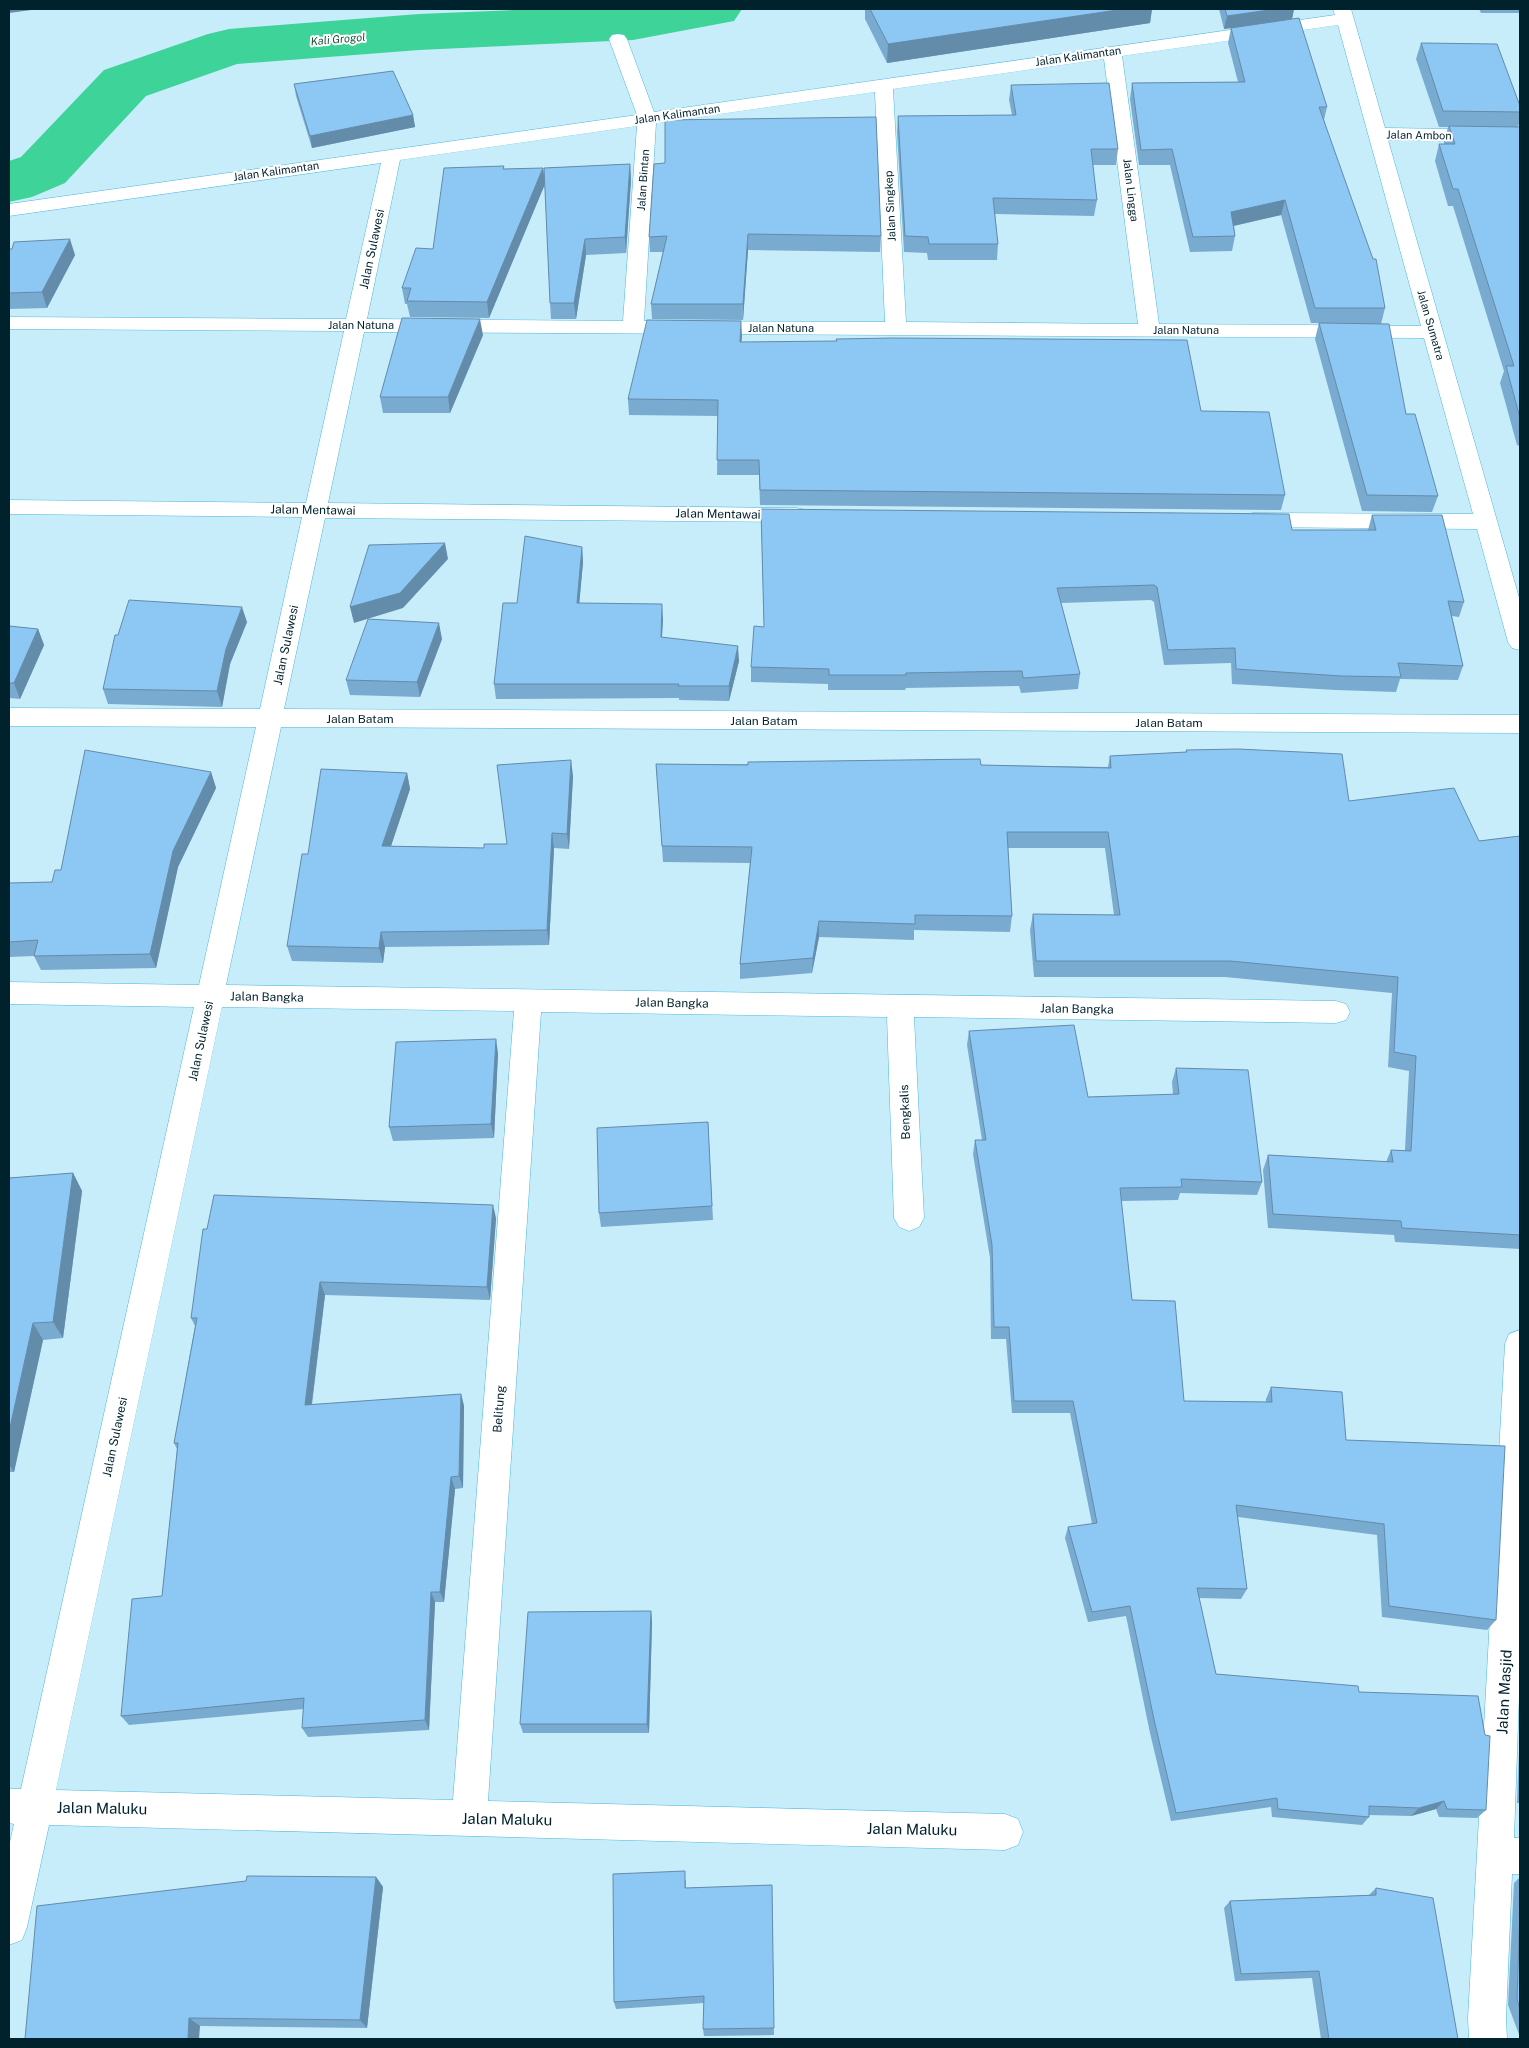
<svg xmlns="http://www.w3.org/2000/svg" width="1529" height="2048" font-family="'Public Sans',sans-serif">
<rect width="100%" height="100%" fill="#c7edfb"/>
<g fill="none" stroke-linecap="round" stroke-linejoin="round">
<path fill="#3ed398" fill-rule="evenodd" d="M 539,9 L 742,9 L 734,21 L 633,40 L 419,50 L 237,64 L 146,96 L 65,183 L 32,197 L 9,202 L 9,161 L 21,157 L 104,70 L 208,34 L 229,29 L 419,14 Z"/>
<defs>
<g id="street">
<path d="M 1333,9 L 1351,9 L 1385,128 L 1520,130 L 1520,142 L 1388,140 L 1520,601 L 1520,650 L 1512,648 L 1508,642 L 1477,529 L 1253,527 L 1245,525 L 1242,520 L 1245,515 L 1253,513 L 1473,514 L 1424,338 L 364,332 L 328,503 L 797,508 L 805,510 L 808,515 L 805,520 L 797,522 L 325,518 L 284,709 L 1520,715 L 1520,733 L 281,727 L 226,985 L 1336,1001 L 1346,1004 L 1350,1012 L 1346,1020 L 1336,1023 L 914,1017 L 924,1218 L 919,1227 L 909,1231 L 899,1227 L 894,1218 L 887,1017 L 541,1012 L 488,1801 L 1005,1814 L 1018,1819 L 1023,1832 L 1018,1845 L 1005,1850 L 49,1825 L 27,1927 L 22,1940 L 9,1945 L 9,1846 L 14,1824 L 9,1823 L 9,1789 L 21,1789 L 194,1007 L 9,1004 L 9,982 L 199,985 L 256,727 L 9,726 L 9,708 L 260,709 L 302,517 L 9,514 L 9,500 L 306,503 L 344,331 L 9,329 L 9,317 L 346,319 L 381,163 L 9,216 L 9,204 L 637,115 L 609,39 L 612,35 L 618,34 L 624,35 L 627,39 L 654,112 L 1335,15 ZM 1338,25 L 1421,326 L 1159,324 L 1122,56 ZM 1104,59 L 1138,324 L 906,322 L 893,89 ZM 875,92 L 885,322 L 644,321 L 656,123 ZM 637,126 L 623,321 L 367,319 L 400,160 ZM 222,1007 L 514,1011 L 453,1800 L 56,1790 Z"/>
<path d="M 1520,1330 L 1520,1668 L 1514,1838 L 1520,1838 L 1520,1874 L 1512,1874 L 1506,2018 L 1507,2039 L 1469,2039 L 1468,2018 L 1505,1344 L 1509,1334 Z"/>
</g>
</defs>
<use href="#street" stroke="#4cb7d9" stroke-width="1"/>
<use href="#street" fill="#fff" fill-rule="evenodd"/>
</g>
<g fill="#79abd1">
<path d="M 865,9 L 1152,9 L 1150,23 L 887,63 L 865,19 Z"/>
<path d="M 1219,9 L 1294,9 L 1292,19 L 1327,107 L 1324,120 L 1385,308 L 1381,324 L 1406,414 L 1438,496 L 1432,512 L 1362,511 L 1315,339 L 1319,323 L 1311,323 L 1281,215 L 1234,226 L 1235,236 L 1232,251 L 1190,252 L 1170,165 L 1139,165 L 1130,99 L 1132,83 L 1238,82 L 1228,43 L 1231,28 L 1224,29 Z"/>
<path d="M 1479,9 L 1520,9 L 1520,13 L 1481,13 Z"/>
<path d="M 1421,43 L 1520,106 L 1520,120 L 1518,127 L 1520,127 L 1520,446 L 1517,445 L 1500,383 L 1504,371 L 1453,206 L 1448,206 L 1435,161 L 1439,144 L 1444,144 L 1444,143 L 1448,127 L 1439,127 L 1416,59 Z"/>
<path d="M 294,84 L 413,115 L 415,127 L 312,148 L 296,96 Z"/>
<path d="M 1011,85 L 1118,149 L 1116,165 L 1093,165 L 1097,200 L 1094,216 L 995,214 L 998,244 L 997,260 L 928,260 L 927,253 L 904,252 L 897,132 L 898,116 L 1012,115 L 1009,100 Z"/>
<path d="M 630,164 L 631,180 L 626,253 L 586,255 L 576,319 L 551,319 L 550,303 L 544,168 Z"/>
<path d="M 654,164 L 881,236 L 880,252 L 748,250 L 743,320 L 652,319 L 651,304 L 663,252 L 650,252 L 649,237 Z"/>
<path d="M 543,168 L 545,184 L 489,318 L 410,317 L 407,304 L 405,304 L 402,288 L 433,249 L 504,169 Z"/>
<path d="M 9,249 L 75,255 L 47,308 L 9,309 Z"/>
<path d="M 483,335 L 450,413 L 383,413 L 380,397 Z"/>
<path d="M 742,336 L 741,342 L 1201,411 L 1285,495 L 1281,510 L 760,505 L 759,475 L 717,475 L 718,416 L 629,415 L 628,399 Z"/>
<path d="M 761,509 L 1292,530 L 1368,530 L 1372,515 L 1464,602 L 1459,617 L 1452,616 L 1463,666 L 1458,680 L 1400,679 L 1396,692 L 1336,690 L 1232,684 L 1231,663 L 1164,665 L 1154,602 L 1151,600 L 1061,603 L 1080,674 L 1078,689 L 1021,693 L 1019,686 L 906,688 L 905,690 L 828,690 L 828,684 L 751,682 L 751,667 L 764,627 Z"/>
<path d="M 582,547 L 583,562 L 579,603 L 663,619 L 662,637 L 739,661 L 729,701 L 679,700 L 679,698 L 496,699 L 494,684 L 517,603 Z"/>
<path d="M 247,622 L 230,664 L 222,707 L 108,704 L 103,689 L 118,635 Z"/>
<path d="M 9,626 L 38,629 L 44,645 L 20,699 L 9,698 Z"/>
<path d="M 442,639 L 420,697 L 350,695 L 346,680 Z"/>
<path d="M 1186,750 L 1479,841 L 1520,836 L 1520,1249 L 1395,1242 L 1394,1235 L 1268,1228 L 1263,1170 L 1268,1155 L 1386,1162 L 1391,1150 L 1405,1150 L 1409,1071 L 1388,1067 L 1392,993 L 1225,977 L 1034,977 L 1030,930 L 1033,914 L 1114,915 L 1105,848 L 1008,848 L 1012,916 L 1010,932 L 914,930 L 914,940 L 819,937 L 812,973 L 740,979 L 740,964 L 750,863 L 663,862 L 656,764 L 981,765 L 1108,767 L 1110,756 L 1186,752 Z"/>
<path d="M 211,772 L 216,788 L 178,867 L 156,968 L 41,970 L 34,956 L 9,957 L 9,883 L 52,882 L 61,870 Z"/>
<path d="M 407,773 L 410,789 L 391,846 L 484,848 L 507,844 L 573,776 L 569,849 L 554,848 L 549,945 L 385,947 L 383,963 L 292,961 L 287,946 L 308,854 Z"/>
<path d="M 969,1031 L 1088,1097 L 1173,1095 L 1172,1082 L 1176,1068 L 1262,1182 L 1257,1195 L 1180,1193 L 1178,1200 L 1121,1201 L 1132,1300 L 1184,1401 L 1266,1402 L 1266,1399 L 1271,1387 L 1346,1440 L 1496,1620 L 1487,1630 L 1382,1617 L 1377,1535 L 1238,1517 L 1247,1589 L 1241,1599 L 1199,1598 L 1216,1674 L 1359,1692 L 1486,1810 L 1477,1818 L 1439,1817 L 1436,1809 L 1411,1816 L 1369,1815 L 1369,1817 L 1362,1825 L 1272,1817 L 1271,1807 L 1171,1821 L 1150,1733 L 1126,1616 L 1088,1622 L 1065,1538 L 1068,1527 L 1092,1524 L 1070,1413 L 1012,1413 L 1006,1339 L 991,1339 L 990,1258 L 973,1154 L 975,1140 L 982,1140 L 967,1045 Z"/>
<path d="M 498,1053 L 494,1138 L 393,1141 L 389,1127 Z"/>
<path d="M 708,1122 L 713,1220 L 601,1227 L 599,1213 Z"/>
<path d="M 73,1173 L 82,1191 L 63,1338 L 43,1340 L 14,1472 L 9,1472 L 9,1178 Z"/>
<path d="M 496,1218 L 490,1300 L 325,1295 L 312,1405 L 461,1394 L 464,1406 L 463,1488 L 455,1489 L 444,1602 L 435,1602 L 429,1730 L 308,1737 L 302,1728 L 304,1709 L 129,1725 L 121,1716 L 162,1596 L 177,1449 L 174,1443 L 195,1326 L 191,1318 Z"/>
<path d="M 651,1611 L 652,1622 L 649,1733 L 523,1733 L 520,1724 Z"/>
<path d="M 1520,1749 L 1520,1803 L 1517,1803 L 1519,1750 Z"/>
<path d="M 376,1877 L 383,1887 L 367,2028 L 200,2026 L 25,2039 Z"/>
<path d="M 1520,1877 L 1520,2037 L 1508,2005 L 1514,1883 Z"/>
<path d="M 686,1879 L 686,1888 L 772,1885 L 774,2035 L 704,2036 L 703,2029 L 704,2003 L 616,2009 L 614,2002 Z"/>
<path d="M 1376,1888 L 1458,2039 L 1321,2039 L 1312,1978 L 1235,1981 L 1224,1908 L 1230,1901 L 1369,1895 Z"/>
</g>
<g fill="#638baa">
<path d="M 9,9 L 39,9 L 9,13 Z"/>
<path d="M 1124,9 L 1152,9 L 1150,23 L 887,63 L 888,44 Z"/>
<path d="M 1276,9 L 1294,9 L 1292,19 L 1224,29 L 1227,16 Z"/>
<path d="M 413,115 L 415,127 L 312,148 L 310,136 Z"/>
<path d="M 630,164 L 631,180 L 626,253 L 625,237 Z"/>
<path d="M 543,168 L 545,184 L 489,318 L 487,302 Z"/>
<path d="M 1285,200 L 1281,215 L 1228,227 L 1231,212 Z"/>
<path d="M 748,234 L 748,250 L 743,320 L 743,304 Z"/>
<path d="M 70,239 L 75,255 L 47,308 L 42,292 Z"/>
<path d="M 585,239 L 586,255 L 576,319 L 574,303 Z"/>
<path d="M 480,319 L 483,335 L 450,413 L 448,397 Z"/>
<path d="M 741,321 L 742,336 L 740,357 L 740,342 Z"/>
<path d="M 445,543 L 448,559 L 403,608 L 354,623 L 350,607 Z"/>
<path d="M 582,547 L 583,562 L 578,618 L 577,603 Z"/>
<path d="M 662,604 L 663,619 L 661,652 L 661,637 Z"/>
<path d="M 242,607 L 247,622 L 230,664 L 222,707 L 217,691 L 226,649 Z"/>
<path d="M 439,623 L 442,639 L 420,697 L 417,682 Z"/>
<path d="M 38,629 L 44,645 L 20,699 L 14,683 Z"/>
<path d="M 738,646 L 739,661 L 729,701 L 729,686 Z"/>
<path d="M 571,760 L 573,776 L 569,849 L 567,834 Z"/>
<path d="M 211,772 L 216,788 L 178,867 L 156,968 L 150,954 L 173,851 Z"/>
<path d="M 407,773 L 410,789 L 386,861 L 382,846 Z"/>
<path d="M 552,833 L 554,848 L 549,945 L 547,930 Z"/>
<path d="M 819,921 L 819,937 L 812,973 L 813,958 Z"/>
<path d="M 381,932 L 385,947 L 383,963 L 379,948 Z"/>
<path d="M 496,1039 L 498,1053 L 494,1138 L 491,1124 Z"/>
<path d="M 73,1173 L 82,1191 L 63,1338 L 53,1322 Z"/>
<path d="M 493,1205 L 496,1218 L 490,1300 L 487,1287 Z"/>
<path d="M 320,1282 L 325,1295 L 310,1417 L 305,1405 Z"/>
<path d="M 33,1323 L 43,1340 L 14,1472 L 9,1464 L 9,1432 Z"/>
<path d="M 461,1394 L 464,1406 L 463,1488 L 459,1476 Z"/>
<path d="M 451,1477 L 455,1489 L 444,1602 L 440,1592 Z"/>
<path d="M 431,1592 L 435,1602 L 429,1730 L 425,1720 Z"/>
<path d="M 651,1611 L 652,1622 L 649,1733 L 647,1724 Z"/>
<path d="M 1444,1801 L 1436,1809 L 1411,1816 L 1419,1808 Z"/>
<path d="M 376,1877 L 383,1887 L 367,2028 L 360,2020 Z"/>
<path d="M 189,2018 L 200,2026 L 199,2039 L 188,2039 Z"/>
</g>
<g fill="#8dc7f3" stroke="#638baa">
<path d="M 870,9 L 1124,9 L 888,44 Z"/>
<path d="M 1225,9 L 1276,9 L 1227,16 Z"/>
<path d="M 1299,18 L 1327,107 L 1319,107 L 1373,259 L 1376,259 L 1385,308 L 1315,308 L 1285,200 L 1231,212 L 1235,236 L 1193,237 L 1172,149 L 1141,150 L 1132,83 L 1245,82 L 1231,28 Z"/>
<path d="M 1421,43 L 1497,44 L 1520,106 L 1520,112 L 1443,111 Z"/>
<path d="M 393,71 L 413,115 L 310,136 L 294,84 Z"/>
<path d="M 1109,83 L 1118,149 L 1091,149 L 1097,200 L 993,198 L 998,244 L 929,244 L 928,237 L 905,236 L 898,116 L 1016,115 L 1011,85 Z"/>
<path d="M 876,117 L 881,236 L 748,234 L 743,304 L 651,304 L 667,236 L 649,237 L 654,164 L 665,163 L 665,120 Z"/>
<path d="M 1449,126 L 1520,127 L 1520,418 L 1506,366 L 1514,366 L 1458,189 L 1453,189 L 1439,144 L 1455,144 Z"/>
<path d="M 630,164 L 625,237 L 585,239 L 574,303 L 550,303 L 544,168 Z"/>
<path d="M 504,166 L 503,169 L 543,168 L 487,302 L 407,301 L 411,288 L 402,288 L 416,248 L 433,249 L 444,168 Z"/>
<path d="M 70,239 L 42,292 L 9,293 L 9,249 L 12,249 L 14,242 Z"/>
<path d="M 402,318 L 480,319 L 448,397 L 380,397 Z"/>
<path d="M 647,320 L 741,321 L 740,342 L 837,341 L 836,339 L 893,338 L 1187,340 L 1201,411 L 1269,412 L 1285,495 L 760,490 L 759,460 L 717,460 L 718,400 L 628,399 Z"/>
<path d="M 1319,323 L 1389,324 L 1406,414 L 1415,414 L 1438,496 L 1367,495 Z"/>
<path d="M 761,509 L 1289,514 L 1292,530 L 1376,530 L 1372,515 L 1442,515 L 1464,602 L 1448,601 L 1463,666 L 1398,663 L 1401,677 L 1341,676 L 1236,669 L 1235,648 L 1168,650 L 1157,587 L 1154,585 L 1057,588 L 1080,674 L 1023,678 L 1022,671 L 906,673 L 906,675 L 829,675 L 829,669 L 751,667 L 754,626 L 764,627 Z"/>
<path d="M 525,536 L 582,547 L 577,603 L 662,604 L 661,637 L 738,646 L 729,686 L 678,686 L 679,684 L 494,684 L 503,603 L 517,603 Z"/>
<path d="M 445,543 L 400,593 L 350,607 L 369,545 Z"/>
<path d="M 129,600 L 242,607 L 226,649 L 217,691 L 103,689 L 115,635 L 118,635 Z"/>
<path d="M 368,619 L 439,623 L 417,682 L 346,680 Z"/>
<path d="M 9,626 L 38,629 L 14,683 L 9,683 Z"/>
<path d="M 1238,749 L 1342,754 L 1349,801 L 1454,788 L 1479,841 L 1520,836 L 1520,1235 L 1402,1228 L 1401,1221 L 1273,1214 L 1268,1155 L 1393,1162 L 1391,1150 L 1411,1151 L 1416,1056 L 1394,1052 L 1398,977 L 1230,961 L 1036,961 L 1033,914 L 1120,915 L 1108,832 L 1007,832 L 1012,916 L 915,915 L 915,924 L 819,921 L 813,958 L 740,964 L 752,847 L 662,846 L 656,764 L 748,765 L 748,762 L 980,759 L 981,765 L 1111,768 L 1110,756 L 1187,752 L 1186,750 Z"/>
<path d="M 85,750 L 211,772 L 173,851 L 150,954 L 34,956 L 38,940 L 9,942 L 9,883 L 52,882 L 55,870 L 61,870 Z"/>
<path d="M 571,760 L 567,834 L 552,833 L 547,930 L 381,932 L 379,948 L 287,946 L 302,854 L 308,854 L 321,769 L 407,773 L 382,846 L 484,848 L 484,844 L 507,844 L 497,765 Z"/>
<path d="M 1074,1025 L 1088,1097 L 1179,1094 L 1176,1068 L 1248,1070 L 1262,1182 L 1181,1179 L 1182,1187 L 1120,1188 L 1132,1300 L 1175,1301 L 1184,1401 L 1272,1402 L 1271,1387 L 1342,1392 L 1346,1440 L 1505,1446 L 1496,1620 L 1389,1606 L 1384,1524 L 1236,1505 L 1247,1589 L 1197,1588 L 1216,1674 L 1358,1686 L 1359,1692 L 1478,1696 L 1485,1735 L 1490,1736 L 1486,1810 L 1447,1809 L 1444,1801 L 1419,1808 L 1369,1806 L 1369,1817 L 1278,1809 L 1277,1798 L 1176,1813 L 1155,1724 L 1130,1606 L 1092,1612 L 1068,1527 L 1097,1523 L 1073,1401 L 1014,1401 L 1009,1327 L 994,1327 L 992,1245 L 975,1140 L 986,1140 L 969,1031 Z"/>
<path d="M 496,1039 L 491,1124 L 389,1127 L 396,1042 Z"/>
<path d="M 708,1122 L 712,1206 L 599,1213 L 597,1128 Z"/>
<path d="M 73,1173 L 53,1322 L 33,1323 L 9,1432 L 9,1178 Z"/>
<path d="M 214,1195 L 493,1205 L 487,1287 L 320,1282 L 305,1405 L 461,1394 L 459,1476 L 451,1477 L 440,1592 L 431,1592 L 425,1720 L 302,1728 L 304,1698 L 121,1716 L 132,1599 L 162,1596 L 178,1443 L 174,1443 L 197,1318 L 191,1318 L 203,1229 L 207,1229 Z"/>
<path d="M 651,1611 L 647,1724 L 520,1724 L 528,1612 Z"/>
<path d="M 685,1871 L 685,1888 L 772,1885 L 774,2028 L 703,2029 L 704,1996 L 614,2002 L 613,1874 Z"/>
<path d="M 247,1876 L 376,1877 L 360,2020 L 189,2018 L 188,2039 L 25,2039 L 37,1906 L 246,1881 Z"/>
<path d="M 1376,1888 L 1433,1898 L 1458,2039 L 1329,2039 L 1319,1971 L 1241,1974 L 1230,1901 L 1376,1895 Z"/>
<path d="M 1520,1909 L 1520,2009 L 1517,1999 Z"/>
</g>
<g text-anchor="middle" dominant-baseline="central" stroke-width="4" stroke-linejoin="round" paint-order="stroke">
<g font-size="11" font-style="italic" fill="#1b543c" stroke="#fff">
<text transform="translate(338 39) rotate(-5)">Kali Grogol</text>
</g>
<g font-size="11" fill="#00222d" stroke="#fff">
<text transform="translate(1078 56) rotate(-8)">Jalan Kalimantan</text>
<text transform="translate(677 114) rotate(-8)">Jalan Kalimantan</text>
<text transform="translate(1419 135) rotate(1)">Jalan Ambon</text>
<text transform="translate(276 171) rotate(-8)">Jalan Kalimantan</text>
<text transform="translate(643 180) rotate(-86)">Jalan Bintan</text>
<text transform="translate(1131 190) rotate(83)">Jalan Lingga</text>
<text transform="translate(890 206) rotate(-93)">Jalan Singkep</text>
<text x="361" y="325">Jalan Natuna</text>
<text transform="translate(1431 325) rotate(74)">Jalan Sumatra</text>
<text x="781" y="328">Jalan Natuna</text>
<text x="1186" y="330">Jalan Natuna</text>
</g>
<g font-size="12" fill="#00222d" stroke="#fff">
<text transform="translate(372 249) rotate(-78)">Jalan Sulawesi</text>
<text transform="translate(313 510) rotate(1)">Jalan Mentawai</text>
<text transform="translate(718 514) rotate(1)">Jalan Mentawai</text>
<text transform="translate(286 645) rotate(-78)">Jalan Sulawesi</text>
<text x="360" y="719">Jalan Batam</text>
<text x="764" y="721">Jalan Batam</text>
<text x="1169" y="723">Jalan Batam</text>
<text transform="translate(267 997) rotate(1)">Jalan Bangka</text>
<text transform="translate(672 1003) rotate(1)">Jalan Bangka</text>
<text transform="translate(1077 1009) rotate(1)">Jalan Bangka</text>
<text transform="translate(201 1041) rotate(-78)">Jalan Sulawesi</text>
<text transform="translate(905 1112) rotate(-92)">Bengkalis</text>
<text transform="translate(499 1409) rotate(-86)">Belitung</text>
<text transform="translate(115 1437) rotate(-78)">Jalan Sulawesi</text>
</g>
<g font-size="15" fill="#00222d" stroke="#fff">
<text transform="translate(1504 1692) rotate(-87)">Jalan Masjid</text>
<text transform="translate(102 1808) rotate(1)">Jalan Maluku</text>
<text transform="translate(507 1819) rotate(1)">Jalan Maluku</text>
<text transform="translate(912 1829) rotate(1)">Jalan Maluku</text>
</g>
</g>
<rect width="1529" height="2048" fill="none" stroke="#00222d" stroke-width="20"/>
</svg>
